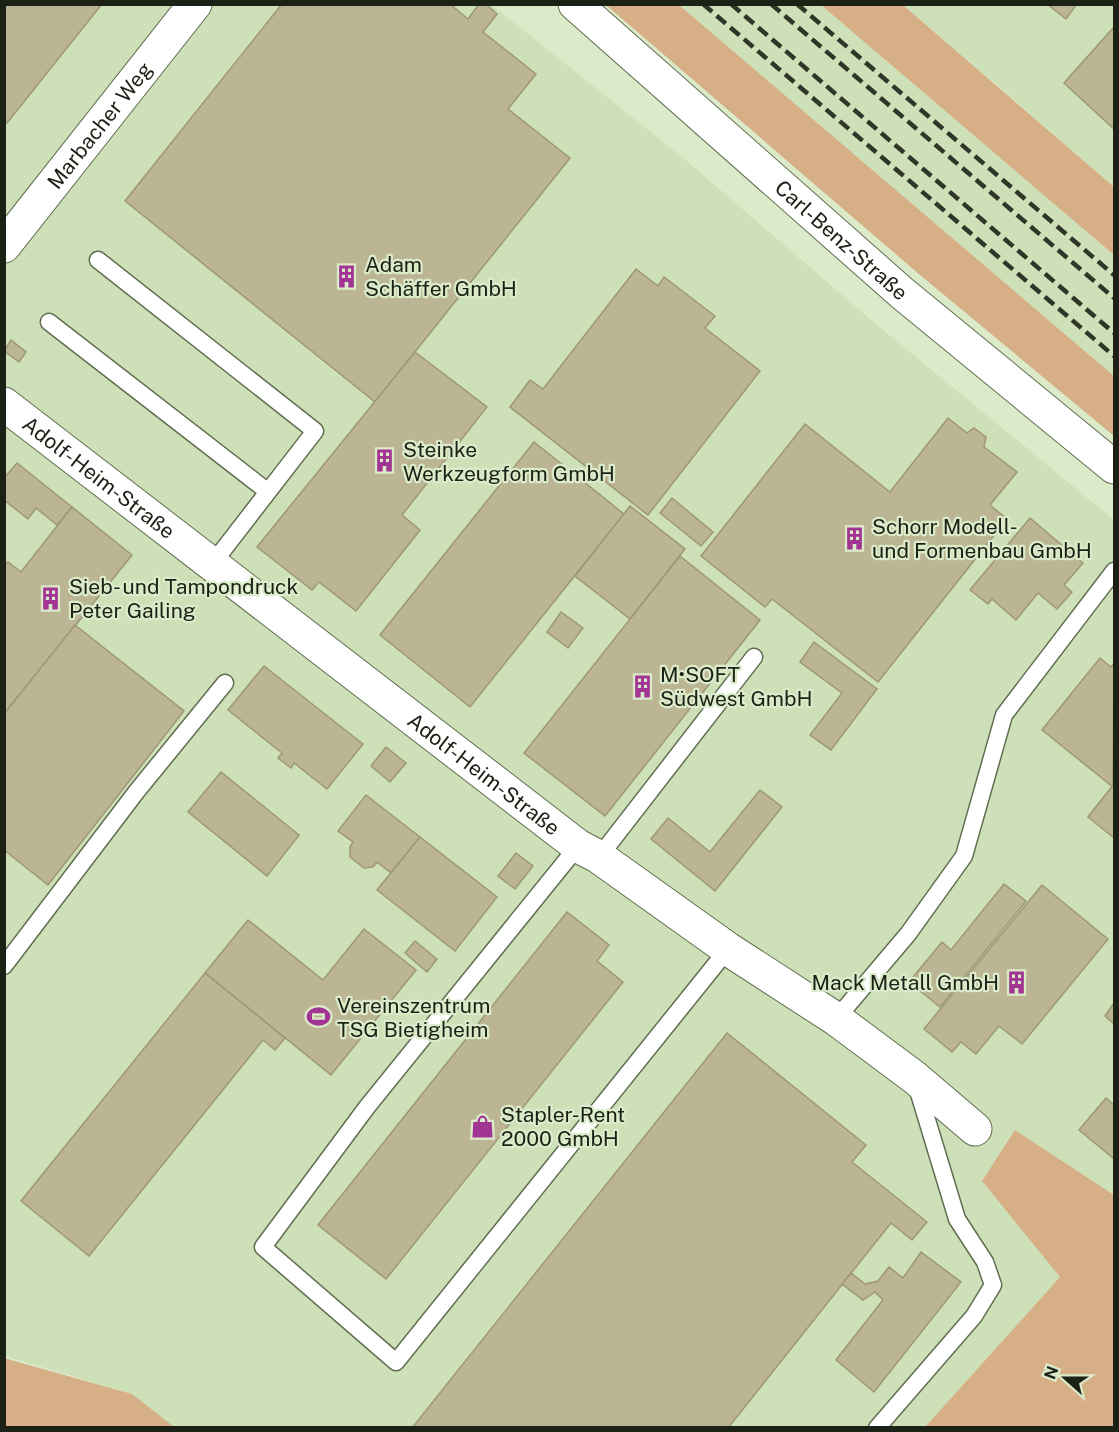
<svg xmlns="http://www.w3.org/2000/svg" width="1119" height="1432" font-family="'Public Sans',sans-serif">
<rect width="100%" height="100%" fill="#dbebca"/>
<g fill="#cde0b8">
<path d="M 4,5 L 492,5 L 682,157 L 877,325 L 1114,520 L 1114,1195 L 1015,1131 L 982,1181 L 1061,1277 L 925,1427 L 168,1427 L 132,1394 L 5,1356 Z"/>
<path d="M 679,5 L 821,5 L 1114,255 L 1114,376 Z"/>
<path d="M 903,5 L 1114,5 L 1114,187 L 1012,98 Z"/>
</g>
<g fill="#d6af87">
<path d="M 606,5 L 679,5 L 1114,376 L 1114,436 L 920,275 Z"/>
<path d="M 821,5 L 903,5 L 1114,187 L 1114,255 Z"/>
<path d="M 1015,1130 L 1114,1195 L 1114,1427 L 925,1427 L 1060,1277 L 982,1181 Z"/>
<path d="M 4,1358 L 132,1394 L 174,1427 L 5,1427 Z"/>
</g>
<g fill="#bcb593" stroke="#9e9776" stroke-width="1.5">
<path d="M 4,4 L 102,4 L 7,123 L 4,121 Z"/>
<path d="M 282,4 L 450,4 L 468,19 L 479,4 L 486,4 L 497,14 L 483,32 L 536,74 L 508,109 L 570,158 L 375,402 L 125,201 Z"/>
<path d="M 1047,4 L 1077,4 L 1066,19 Z"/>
<path d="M 1114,27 L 1114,129 L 1064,83 Z"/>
<path d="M 636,269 L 658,286 L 664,277 L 715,316 L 705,328 L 760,371 L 648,515 L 510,407 L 530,380 L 543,389 Z"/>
<path d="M 11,340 L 26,352 L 19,362 L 4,351 Z"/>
<path d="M 415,352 L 487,407 L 402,515 L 420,530 L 356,611 L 319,582 L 312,590 L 257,547 Z"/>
<path d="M 948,418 L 967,433 L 974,428 L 986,437 L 984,447 L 1017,472 L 990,505 L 1007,519 L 878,682 L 772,599 L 765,607 L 701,556 L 805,424 L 890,492 Z"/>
<path d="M 534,442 L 624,514 L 470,707 L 380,635 Z"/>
<path d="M 17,463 L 72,507 L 57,525 L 36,508 L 28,519 L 4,500 L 4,478 Z"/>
<path d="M 672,498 L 713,532 L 701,546 L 660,513 Z"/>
<path d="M 630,506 L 685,549 L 630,619 L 575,576 Z"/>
<path d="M 72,507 L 132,555 L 4,714 L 4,566 L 8,562 L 21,572 Z"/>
<path d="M 1030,518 L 1083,563 L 1064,585 L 1072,592 L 1057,609 L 1038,593 L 1016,620 L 992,599 L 988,604 L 970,590 Z"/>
<path d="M 680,556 L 760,620 L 605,816 L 524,753 Z"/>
<path d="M 561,612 L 583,628 L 568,648 L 547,632 Z"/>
<path d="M 75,625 L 184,711 L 48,885 L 4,850 L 4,714 Z"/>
<path d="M 814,642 L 877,689 L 831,750 L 810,735 L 842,693 L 800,662 Z"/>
<path d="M 1100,658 L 1111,667 L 1114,663 L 1113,787 L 1042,730 Z"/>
<path d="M 264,666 L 363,744 L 327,789 L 294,763 L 291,768 L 278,758 L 282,753 L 228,710 Z"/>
<path d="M 386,747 L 406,763 L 390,782 L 371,766 Z"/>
<path d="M 221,772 L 299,835 L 267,876 L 188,812 Z"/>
<path d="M 1114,784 L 1114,838 L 1088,817 Z"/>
<path d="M 760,790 L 782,807 L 715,891 L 651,839 L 668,818 L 710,852 Z"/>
<path d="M 366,795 L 420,837 L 391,873 L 377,862 L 373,867 L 364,868 L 350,857 L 350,847 L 353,842 L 338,831 Z"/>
<path d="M 420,837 L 497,897 L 455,951 L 377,890 Z"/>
<path d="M 516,853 L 533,866 L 515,889 L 498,876 Z"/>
<path d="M 1004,884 L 1026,901 L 940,1007 L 909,982 L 942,942 L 951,950 Z"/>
<path d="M 1042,885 L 1108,939 L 1022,1044 L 999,1026 L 976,1054 L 961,1042 L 952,1052 L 924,1029 Z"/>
<path d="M 567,912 L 609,945 L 597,961 L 623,982 L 386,1279 L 318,1225 Z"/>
<path d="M 248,920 L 323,980 L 364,929 L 416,970 L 331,1075 L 205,973 Z"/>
<path d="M 415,941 L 437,959 L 427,972 L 405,953 Z"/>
<path d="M 205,973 L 285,1038 L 275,1050 L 263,1040 L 89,1256 L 21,1201 Z"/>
<path d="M 1114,1003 L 1114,1024 L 1105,1016 Z"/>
<path d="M 727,1033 L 866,1145 L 852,1162 L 927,1222 L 912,1240 L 891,1223 L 728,1428 L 412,1428 Z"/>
<path d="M 1106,1098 L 1114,1105 L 1114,1159 L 1079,1130 Z"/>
<path d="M 921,1252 L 961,1282 L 874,1392 L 836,1360 L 883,1300 L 875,1292 L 863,1300 L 842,1284 L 851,1273 L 865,1284 L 878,1281 L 889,1267 L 903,1278 Z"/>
</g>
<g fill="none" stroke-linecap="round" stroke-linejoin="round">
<defs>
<g id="service">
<path d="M 98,260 L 315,431 L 213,563"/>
<path d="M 49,322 L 267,491"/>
<path d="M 578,846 L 367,1107 L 263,1247 L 396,1362 L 728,949"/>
<path d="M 599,857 L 754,657"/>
<path d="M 4,966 L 137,791 L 225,683"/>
<path d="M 836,1019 L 908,934 L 964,856 L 1004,715 L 1114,571"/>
<path d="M 877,1428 L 974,1316 L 993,1285 L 985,1262 L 957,1219 L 917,1087"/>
</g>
<g id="minor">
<path id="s1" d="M 4,246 L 195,4"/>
<path id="s2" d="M 4,404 L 578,846 L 599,857 L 728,949 L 836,1019 L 914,1077 L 975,1129"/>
</g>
<g id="tertiary">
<path id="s3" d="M 575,4 L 902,293 L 1114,467"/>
</g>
</defs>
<use href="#service" stroke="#616e51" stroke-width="19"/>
<use href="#minor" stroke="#616e51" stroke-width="35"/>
<use href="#tertiary" stroke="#616e51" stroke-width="35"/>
<use href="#service" stroke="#fff" stroke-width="16"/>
<use href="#minor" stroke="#fff" stroke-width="33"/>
<use href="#tertiary" stroke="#fff" stroke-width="33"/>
<g stroke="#2f3628" stroke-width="4.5" stroke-dasharray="12 6" stroke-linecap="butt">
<path d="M 703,4 L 1114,356"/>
<path d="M 731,4 L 1114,333"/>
<path d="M 771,4 L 1114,298"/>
<path d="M 797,4 L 1114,275"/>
</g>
</g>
<defs>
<symbol id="building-bare" viewBox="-9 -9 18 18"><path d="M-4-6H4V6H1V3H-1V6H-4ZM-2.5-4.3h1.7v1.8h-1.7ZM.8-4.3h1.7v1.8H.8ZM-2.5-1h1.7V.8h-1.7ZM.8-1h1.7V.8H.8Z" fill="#a23493" stroke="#dbebca" stroke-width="2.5" paint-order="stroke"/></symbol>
<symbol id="stadium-bare" viewBox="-9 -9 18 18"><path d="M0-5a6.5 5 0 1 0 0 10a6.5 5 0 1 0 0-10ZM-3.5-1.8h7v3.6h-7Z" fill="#a23493" stroke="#dbebca" stroke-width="2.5" paint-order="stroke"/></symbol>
<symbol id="shop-bare" viewBox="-9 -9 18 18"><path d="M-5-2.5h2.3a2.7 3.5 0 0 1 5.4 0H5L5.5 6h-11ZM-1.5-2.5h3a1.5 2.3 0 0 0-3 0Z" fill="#a23493" stroke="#dbebca" stroke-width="2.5" paint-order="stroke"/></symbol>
</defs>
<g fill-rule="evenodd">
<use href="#building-bare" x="330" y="260" width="33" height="33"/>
<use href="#building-bare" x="368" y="444" width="33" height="33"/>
<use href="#building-bare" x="838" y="522" width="33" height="33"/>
<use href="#building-bare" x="34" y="582" width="33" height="33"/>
<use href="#building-bare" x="626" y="670" width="33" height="33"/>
<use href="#building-bare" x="1000" y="966" width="33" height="33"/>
<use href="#stadium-bare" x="302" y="1000" width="33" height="33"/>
<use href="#shop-bare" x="466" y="1110" width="33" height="33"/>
</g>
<g text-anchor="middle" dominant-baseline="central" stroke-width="4.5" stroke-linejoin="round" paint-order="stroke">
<g font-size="21" fill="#1b2115" stroke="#dbebca">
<text stroke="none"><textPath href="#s1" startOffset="154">Marbacher Weg</textPath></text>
<text stroke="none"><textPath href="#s3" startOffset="356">Carl-Benz-Straße</textPath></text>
<text stroke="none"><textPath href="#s2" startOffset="120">Adolf-Heim-Straße</textPath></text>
<text stroke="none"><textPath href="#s2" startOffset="606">Adolf-Heim-Straße</textPath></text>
</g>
<g font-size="21" fill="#1b2115" stroke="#dbebca" text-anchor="start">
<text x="365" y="264">Adam<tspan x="365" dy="24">Schäffer GmbH</tspan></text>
<text x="403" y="449">Steinke<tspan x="403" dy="24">Werkzeugform GmbH</tspan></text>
<text x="872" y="526">Schorr Modell-<tspan x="872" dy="24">und Formenbau GmbH</tspan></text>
<text x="69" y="586">Sieb- und Tampondruck<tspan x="69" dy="24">Peter Gailing</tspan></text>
<text x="660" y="674">M•SOFT<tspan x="660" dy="24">Südwest GmbH</tspan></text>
<text x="999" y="982" text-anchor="end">Mack Metall GmbH</text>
<text x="337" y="1005">Vereinszentrum<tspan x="337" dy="24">TSG Bietigheim</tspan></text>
<text x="501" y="1114">Stapler-Rent<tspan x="501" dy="24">2000 GmbH</tspan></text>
</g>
</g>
<rect width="1119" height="1432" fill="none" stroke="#1b2115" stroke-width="12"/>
<g transform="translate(1065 1378) rotate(291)" stroke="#dbebca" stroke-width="4.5" paint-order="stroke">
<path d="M0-4.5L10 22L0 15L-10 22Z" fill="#1b2115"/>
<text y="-9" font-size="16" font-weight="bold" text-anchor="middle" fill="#1b2115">N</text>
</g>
</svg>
